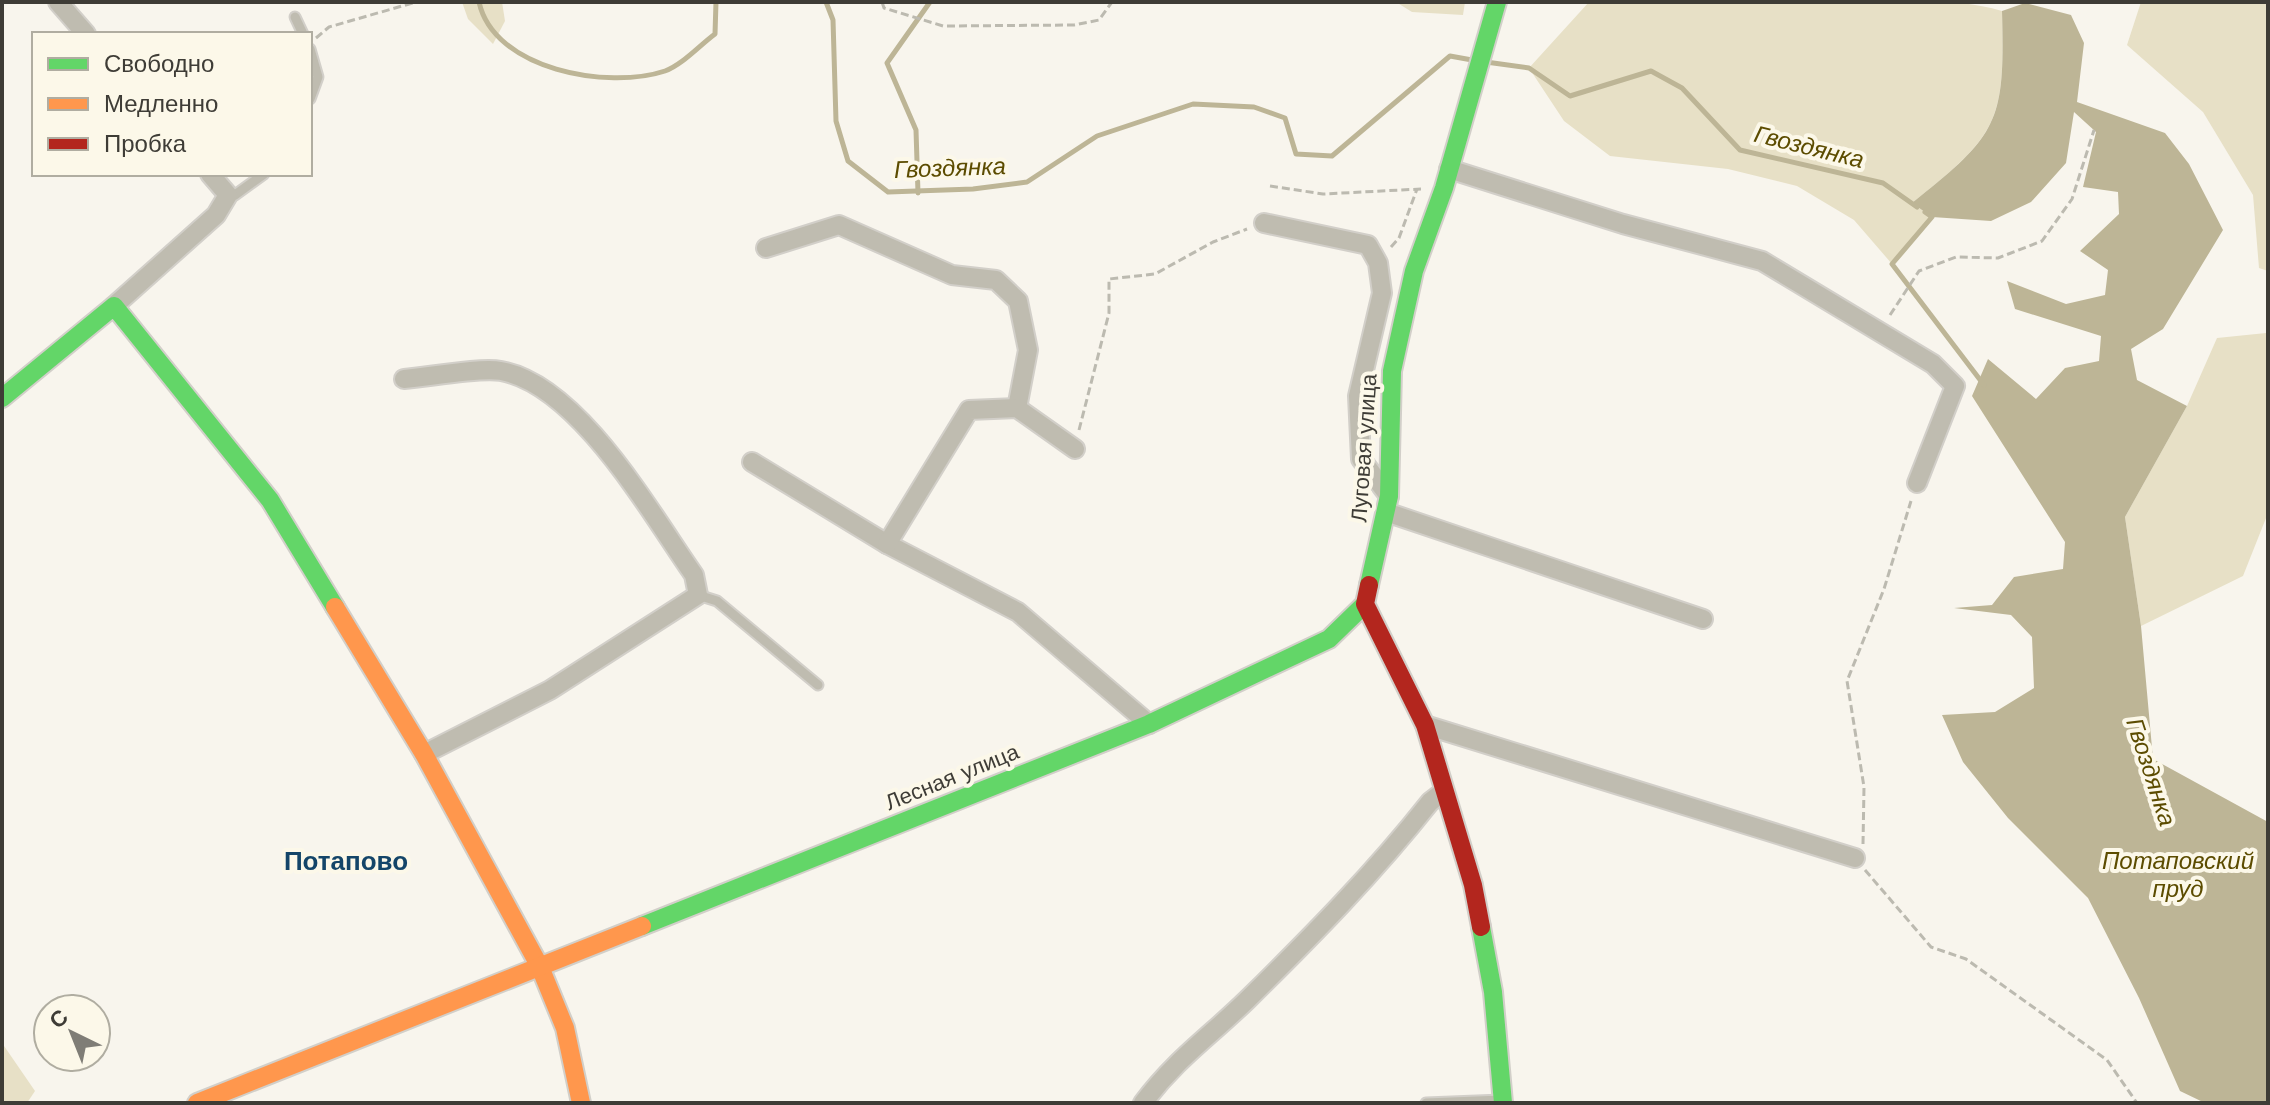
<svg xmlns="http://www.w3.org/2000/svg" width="2270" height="1105" font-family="'Work Sans',sans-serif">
<rect width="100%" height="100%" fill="#f8f5ed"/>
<g fill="#e7e0c6">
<path d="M 462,2 L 502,2 L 505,21 L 493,44 L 468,19 Z"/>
<path d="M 1396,2 L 1465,2 L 1463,15 L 1412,12 Z"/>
<path d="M 1589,2 L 1842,2 C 1857,6 1869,3 1885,2 C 1924,0 1965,0 2002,11 C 2005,121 1999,134 1912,203 L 1932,217 L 1892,264 L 1854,220 L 1797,186 L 1728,169 L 1610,156 L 1564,121 L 1529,68 Z"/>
<path d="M 2141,2 L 2268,2 L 2268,271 L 2259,268 L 2253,195 L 2203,112 L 2127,45 Z"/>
<path d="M 2266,333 L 2268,513 L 2243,576 L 2141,626 L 2125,517 L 2187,406 L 2217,338 Z"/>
<path d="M 2,1043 L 35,1091 L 27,1103 L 2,1103 Z"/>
</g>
<path fill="#bdb596" d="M 2025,3 L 2071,15 L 2084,43 L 2077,102 L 2165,133 L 2189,164 L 2223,230 L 2163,329 L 2131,349 L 2137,380 L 2187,406 L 2125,517 L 2141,626 L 2153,759 L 2268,822 L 2268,1103 L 2205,1103 L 2180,1091 L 2139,998 L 2088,898 L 2008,818 L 1963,762 L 1942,715 L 1995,712 L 2034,688 L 2032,637 L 2011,615 L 1954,608 L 1992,605 L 2014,577 L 2063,569 L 2065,542 L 1972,396 L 1988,359 L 2036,399 L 2065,368 L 2099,361 L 2101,336 L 2015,309 L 2007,281 L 2066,304 L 2105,295 L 2108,270 L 2080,251 L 2119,214 L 2118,192 L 2083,187 L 2096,132 L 2074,112 L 2066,163 L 2031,202 L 1991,221 L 1932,217 L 1912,203 C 1999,134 2005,122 2002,11 Z"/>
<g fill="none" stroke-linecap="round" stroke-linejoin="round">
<g stroke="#bdb596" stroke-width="5">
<path d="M 479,2 C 494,70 608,90 665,71 C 682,65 700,45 715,34 L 716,2"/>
<path d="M 826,2 L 833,20 L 836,121 L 848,161 L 888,192 L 973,189 L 1027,182 L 1097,136 L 1193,104 L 1254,107 L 1285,118 L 1296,154 L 1332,156 L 1450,56 L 1472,60"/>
<path d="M 1486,62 L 1529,68 L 1570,96 L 1651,71 L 1682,88 L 1740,150 L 1883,183 L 1917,207"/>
<path d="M 918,193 L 916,130 L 887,63 L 930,2"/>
<path d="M 1925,212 L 1932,217 L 1892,264 L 1984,385"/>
</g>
<defs>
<g id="lane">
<path d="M 295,17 L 303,34"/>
<path d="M 310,49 L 318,77 L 310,99"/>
<path d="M 228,195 L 235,195 L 264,174"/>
<path d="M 698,595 L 717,601 L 818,685"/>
<path d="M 1426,1103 L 1502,1100"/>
</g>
<g id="street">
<path d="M 58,2 L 86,34"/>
<path d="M 1449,169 L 1623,224 L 1762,261 L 1933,364 L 1955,386 L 1917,483"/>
<path d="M 1264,223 L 1368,245 L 1378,263 L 1382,293 L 1358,396 L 1361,459 L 1389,496"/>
<path d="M 766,248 L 839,225 L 952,275 L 996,280 L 1018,301 L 1028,350 L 1017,408"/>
<path d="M 114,306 L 216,215 L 228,195 L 210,174"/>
<path d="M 404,379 C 429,377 480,367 501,371 C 579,385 651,514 694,575 L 698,595 L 550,690 L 424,754"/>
<path d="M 752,462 L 887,544 L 1018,612 L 1149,724"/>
<path d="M 1386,512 L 1703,619"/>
<path d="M 887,544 L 969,410 L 1017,408 L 1075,449"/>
<path d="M 1425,725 L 1855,858"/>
<path d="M 1143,1103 C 1176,1059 1209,1037 1247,1000 C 1312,936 1374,873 1430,802 L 1443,792"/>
</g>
<g id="fast">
<path d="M 2,398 L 114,306 L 270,500 L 335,607"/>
<path d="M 1369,585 L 1389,496 L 1392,371 L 1414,271 L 1444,188 L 1497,2"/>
<path d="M 642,926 L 1149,724 L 1329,639 L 1365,604"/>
<path d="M 1481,927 L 1493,992 L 1503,1103"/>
</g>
<g id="slow">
<path d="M 335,607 L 424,754 L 540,967 L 565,1028 L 581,1103"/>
<path d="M 197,1103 L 642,926"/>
</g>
<path id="jam" d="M 1369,585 L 1365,604 L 1425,725 L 1473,885 L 1481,927"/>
</defs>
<use href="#lane" stroke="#d2cfc9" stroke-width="13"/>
<use href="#street" stroke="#d2cfc9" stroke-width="22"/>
<use href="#fast" stroke="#d2cfc9" stroke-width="22"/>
<use href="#slow" stroke="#d2cfc9" stroke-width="22"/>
<use href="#jam" stroke="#d2cfc9" stroke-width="22"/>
<g stroke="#bcbab0" stroke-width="3" stroke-dasharray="8 4" stroke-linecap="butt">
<path d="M 882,2 L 884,8 L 943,26 L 1074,25 L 1099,20 L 1112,2"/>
<path d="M 316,38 L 329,27 L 416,2"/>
<path d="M 1270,186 L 1323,194 L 1421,189"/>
<path d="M 1391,247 L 1399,238 L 1417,189"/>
<path d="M 1890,315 L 1919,271 L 1956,257 L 1998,258 L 2042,241 L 2072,199 L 2094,130"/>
<path d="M 1079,430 L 1109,313 L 1109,279 L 1155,274 L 1213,242 L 1247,229"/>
<path d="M 1863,844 L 1864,787 L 1847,681 L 1884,589 L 1911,501"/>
<path d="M 1865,870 L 1931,947 L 1966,959 L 2107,1060 L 2137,1103"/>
</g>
<use href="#lane" stroke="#bfbcb0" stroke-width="9"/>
<use href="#street" stroke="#bfbcb0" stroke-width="18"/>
<use href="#fast" stroke="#63d668" stroke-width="18"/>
<use href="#slow" stroke="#ff974d" stroke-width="18"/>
<use href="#jam" stroke="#b3261e" stroke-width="18"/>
</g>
<g text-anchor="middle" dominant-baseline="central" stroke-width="8" stroke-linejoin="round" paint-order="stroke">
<g font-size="22" fill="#3e3c36" stroke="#fcf8e9">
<text transform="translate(1364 448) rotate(-86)">Луговая улица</text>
<text transform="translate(952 777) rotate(-22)">Лесная улица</text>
</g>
<g font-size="24" font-style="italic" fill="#5c4c00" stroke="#fcf8e9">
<text transform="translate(1809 147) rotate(14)">Гвоздянка</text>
<text transform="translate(950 168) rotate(-2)">Гвоздянка</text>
<text transform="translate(2151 772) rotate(72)">Гвоздянка</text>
<text x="2178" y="861">Потаповский<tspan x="2178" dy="28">пруд</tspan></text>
</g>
<g font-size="26" font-weight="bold" fill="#144569" stroke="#fcf8e9">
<text x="346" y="861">Потапово</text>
</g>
</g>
<rect width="2270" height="1105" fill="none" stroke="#3e3c36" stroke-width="8"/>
<rect x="32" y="32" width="280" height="144" fill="#fcf8e9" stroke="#b0ada1" stroke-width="2"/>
<rect x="48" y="58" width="40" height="12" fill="#63d668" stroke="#b0ada1" stroke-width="2"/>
<text x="104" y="72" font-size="24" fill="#3e3c36">Свободно</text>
<rect x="48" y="98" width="40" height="12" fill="#ff974d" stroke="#b0ada1" stroke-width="2"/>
<text x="104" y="112" font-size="24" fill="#3e3c36">Медленно</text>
<rect x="48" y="138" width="40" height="12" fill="#b3261e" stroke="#b0ada1" stroke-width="2"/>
<text x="104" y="152" font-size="24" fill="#3e3c36">Пробка</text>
<g transform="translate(72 1033) rotate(317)"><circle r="38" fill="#fcf8e9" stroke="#b0ada1" stroke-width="2"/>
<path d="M0-6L14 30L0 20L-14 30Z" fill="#7f7d76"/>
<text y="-12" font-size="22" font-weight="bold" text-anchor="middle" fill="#3e3c36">С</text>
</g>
</svg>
